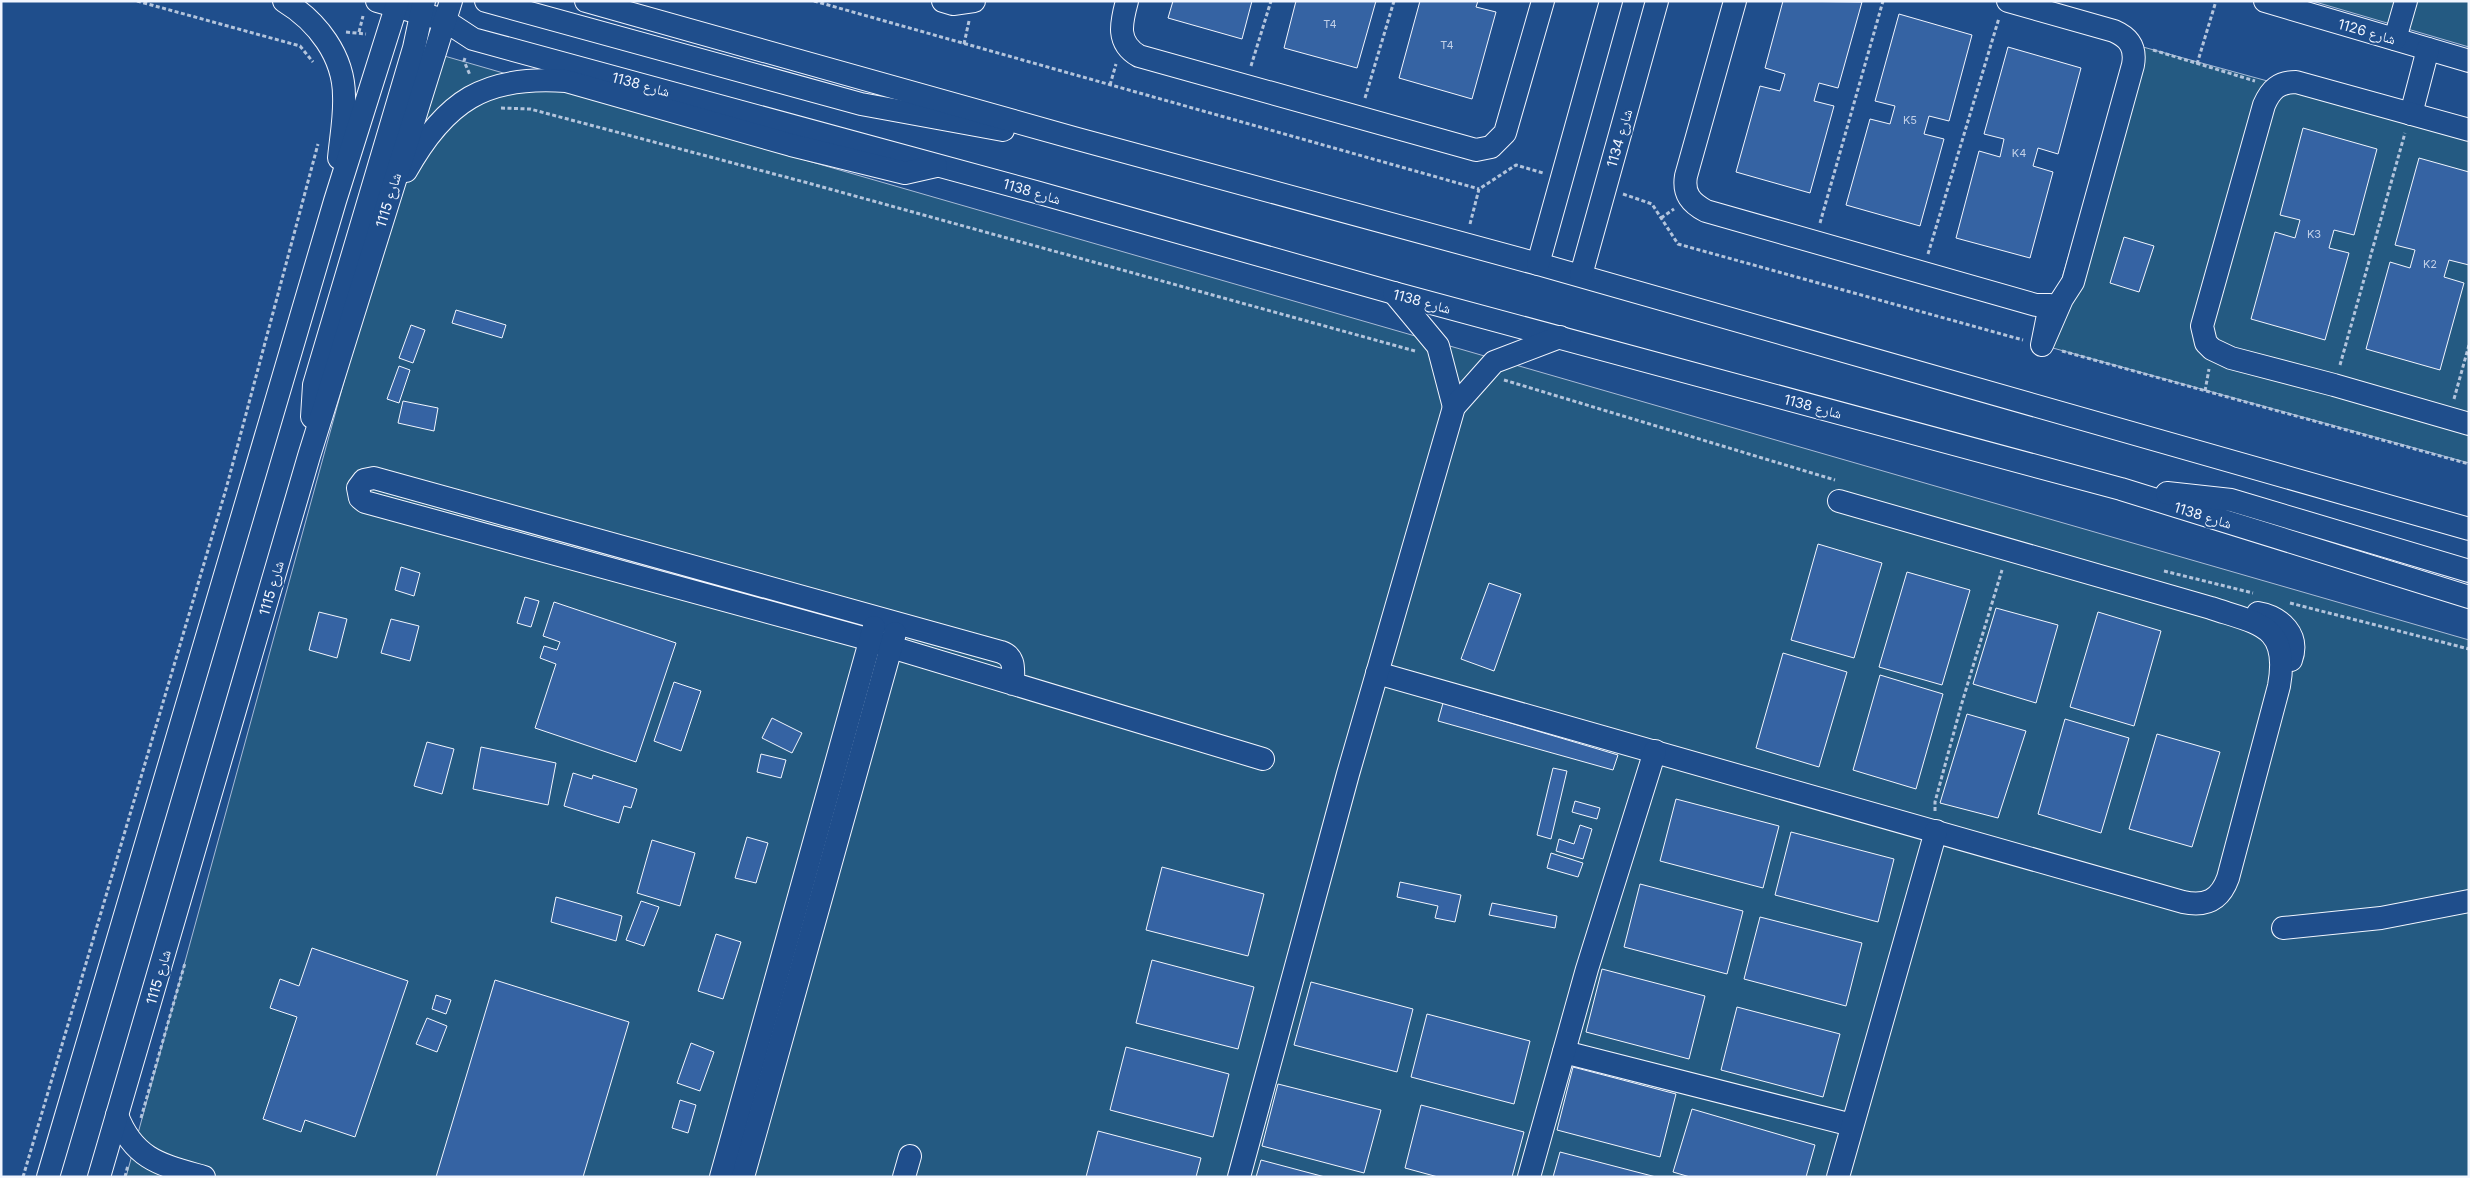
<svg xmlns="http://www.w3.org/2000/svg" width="2470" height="1178" font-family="Inter,'Noto Naskh Arabic',sans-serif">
<rect width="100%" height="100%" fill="#1f4e8c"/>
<g fill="#245a82" stroke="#a8bbd7">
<path d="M 2312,1 L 2469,1 L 2469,47 Z"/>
<path d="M 2132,44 L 2469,136 L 2469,463 L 2042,345 Z"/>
<path d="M 434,53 L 2469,640 L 2469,1177 L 126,1177 Z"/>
</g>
<g fill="#3563a3" stroke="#f2f6ff">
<path d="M 1173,1 L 1252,1 L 1242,39 L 1168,18 Z"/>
<path d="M 1296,1 L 1376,1 L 1357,68 L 1284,48 Z"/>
<path d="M 1420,1 L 1478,1 L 1476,7 L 1496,12 L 1472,99 L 1399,78 Z"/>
<path d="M 1783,1 L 1862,2 L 1838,88 L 1819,83 L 1814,101 L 1834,106 L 1810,193 L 1736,172 L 1760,86 L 1780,91 L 1785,74 L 1765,68 Z"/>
<path d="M 1899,14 L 1972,35 L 1949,121 L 1929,116 L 1924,134 L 1944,139 L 1920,226 L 1846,205 L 1870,119 L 1890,124 L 1895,106 L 1875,101 Z"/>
<path d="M 2008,47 L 2081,68 L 2058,154 L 2038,148 L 2033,166 L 2053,172 L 2030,258 L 1956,238 L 1979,151 L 2000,157 L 2004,139 L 1984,134 Z"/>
<path d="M 2303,128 L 2377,149 L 2354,235 L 2334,230 L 2329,248 L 2349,253 L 2325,340 L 2251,319 L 2275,232 L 2295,238 L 2300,220 L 2280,215 Z"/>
<path d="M 2419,158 L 2469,172 L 2469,265 L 2449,260 L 2444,277 L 2464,283 L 2440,370 L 2366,349 L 2390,262 L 2410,268 L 2415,250 L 2395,245 Z"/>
<path d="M 2124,237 L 2154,246 L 2139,292 L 2110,283 Z"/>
<path d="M 456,310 L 506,325 L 502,338 L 452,323 Z"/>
<path d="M 411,325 L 425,330 L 413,363 L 399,358 Z"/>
<path d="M 399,366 L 410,370 L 399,403 L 387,399 Z"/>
<path d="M 403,401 L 438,408 L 434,431 L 398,423 Z"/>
<path d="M 1818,544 L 1882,563 L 1854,658 L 1791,640 Z"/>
<path d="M 401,567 L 420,573 L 414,596 L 395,590 Z"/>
<path d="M 1907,572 L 1970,590 L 1942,685 L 1879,667 Z"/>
<path d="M 1489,583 L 1521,594 L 1494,671 L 1461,659 Z"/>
<path d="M 525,597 L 539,601 L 531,627 L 517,623 Z"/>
<path d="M 554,602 L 676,643 L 636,762 L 535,728 L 556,664 L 540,658 L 544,646 L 557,650 L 560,642 L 543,636 Z"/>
<path d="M 1996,608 L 2058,625 L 2036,703 L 1973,684 Z"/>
<path d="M 319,612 L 347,619 L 337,658 L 309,650 Z"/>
<path d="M 2098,612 L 2161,631 L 2134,726 L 2070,707 Z"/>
<path d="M 391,619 L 419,626 L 410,661 L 381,653 Z"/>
<path d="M 1783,653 L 1847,672 L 1819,767 L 1756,748 Z"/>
<path d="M 1880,675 L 1943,694 L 1916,789 L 1853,770 Z"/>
<path d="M 674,682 L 701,691 L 681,751 L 654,741 Z"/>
<path d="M 1443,703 L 1618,755 L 1613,770 L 1438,721 Z"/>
<path d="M 1967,714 L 2026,731 L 1998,818 L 1940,803 Z"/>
<path d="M 772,718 L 802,733 L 792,753 L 762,738 Z"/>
<path d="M 2065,719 L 2129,738 L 2101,833 L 2038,814 Z"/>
<path d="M 2157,734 L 2220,752 L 2192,847 L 2129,829 Z"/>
<path d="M 427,742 L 454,749 L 442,794 L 414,786 Z"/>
<path d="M 481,747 L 556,763 L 548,805 L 473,789 Z"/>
<path d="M 761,754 L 786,760 L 781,778 L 757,772 Z"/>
<path d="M 1553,768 L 1567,771 L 1551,839 L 1537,835 Z"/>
<path d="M 573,773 L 592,779 L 593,775 L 637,789 L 631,808 L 624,806 L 619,823 L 564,806 Z"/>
<path d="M 1676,799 L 1779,826 L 1763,888 L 1660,861 Z"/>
<path d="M 1575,801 L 1600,808 L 1597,819 L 1572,812 Z"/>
<path d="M 1580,825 L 1592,829 L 1583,859 L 1556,851 L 1559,839 L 1574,844 Z"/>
<path d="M 1791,832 L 1894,859 L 1878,922 L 1775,895 Z"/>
<path d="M 747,837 L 768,843 L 756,883 L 735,878 Z"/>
<path d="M 652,840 L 695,853 L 680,906 L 637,893 Z"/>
<path d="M 1551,853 L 1583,863 L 1578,877 L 1547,868 Z"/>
<path d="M 1162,867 L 1264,894 L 1248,956 L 1146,930 Z"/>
<path d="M 1400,882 L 1461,895 L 1455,922 L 1435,918 L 1438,906 L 1397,897 Z"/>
<path d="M 1640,884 L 1743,911 L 1727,974 L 1624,947 Z"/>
<path d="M 556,897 L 622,916 L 616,941 L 551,922 Z"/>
<path d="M 641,901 L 659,907 L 644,946 L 626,940 Z"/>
<path d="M 1492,903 L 1557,916 L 1555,928 L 1489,915 Z"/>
<path d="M 1760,917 L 1862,943 L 1846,1006 L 1744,979 Z"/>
<path d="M 716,934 L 741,942 L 723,999 L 698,991 Z"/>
<path d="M 312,948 L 408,981 L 355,1137 L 305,1120 L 301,1132 L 263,1119 L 297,1017 L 270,1008 L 280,979 L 299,986 Z"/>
<path d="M 1152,960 L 1254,987 L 1238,1049 L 1136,1023 Z"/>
<path d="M 1602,969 L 1705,996 L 1689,1059 L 1586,1032 Z"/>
<path d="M 495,980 L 629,1022 L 583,1177 L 436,1177 Z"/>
<path d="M 1311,982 L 1413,1009 L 1397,1072 L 1294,1045 Z"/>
<path d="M 436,995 L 451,1000 L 446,1014 L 432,1009 Z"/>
<path d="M 1737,1007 L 1840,1034 L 1823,1097 L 1721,1070 Z"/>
<path d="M 1427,1014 L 1530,1041 L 1514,1104 L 1411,1077 Z"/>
<path d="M 427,1018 L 447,1026 L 437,1052 L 416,1044 Z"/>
<path d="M 691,1043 L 714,1052 L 700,1091 L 677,1083 Z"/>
<path d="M 1126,1047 L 1229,1074 L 1213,1137 L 1110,1110 Z"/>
<path d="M 1573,1067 L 1676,1094 L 1660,1157 L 1557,1130 Z"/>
<path d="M 1278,1084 L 1381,1110 L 1364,1173 L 1262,1146 Z"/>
<path d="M 680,1100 L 696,1105 L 688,1133 L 672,1128 Z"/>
<path d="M 1421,1105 L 1524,1132 L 1512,1177 L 1438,1177 L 1405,1168 Z"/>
<path d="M 1692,1109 L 1815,1145 L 1806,1177 L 1690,1177 L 1673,1172 Z"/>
<path d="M 1098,1131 L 1201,1158 L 1196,1177 L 1086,1177 Z"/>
<path d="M 1560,1152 L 1656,1177 L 1553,1177 Z"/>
<path d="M 1261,1160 L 1325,1177 L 1256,1177 Z"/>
</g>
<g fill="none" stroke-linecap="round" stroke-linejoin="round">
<defs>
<g id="minor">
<path d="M 284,1 C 317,21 344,56 344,96 C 345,116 341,137 339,158"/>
<path d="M 377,1 L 444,20 L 473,39 L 1036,192 L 1394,293 L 2121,489 L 2469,597"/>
<path d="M 486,1 L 861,104 L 1003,130"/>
<path d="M 586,1 L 1074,138 L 1538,264 L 2469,529"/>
<path d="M 943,1 L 953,4 L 974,1"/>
<path d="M 1127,1 C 1121,23 1116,43 1139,56 L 1476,150 L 1491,147 L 1505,133 L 1543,1"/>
<path d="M 1735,1 L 1686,176 C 1683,194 1691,203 1706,211 L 2036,305 L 2050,305 L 2042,345 L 2062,299 L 2073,282 L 2133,65 C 2136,48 2130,38 2114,31 L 2008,1"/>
<path d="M 2265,1 L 2469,61"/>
<path d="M 2395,39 L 2406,1"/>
<path d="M 2411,114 L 2428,49"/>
<path d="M 2469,130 L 2296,82 C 2279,82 2271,89 2264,105 L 2202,326 L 2206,343 L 2212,349 L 2231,358 L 2334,385 L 2469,424"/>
<path d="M 406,171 C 445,101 485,75 566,81 L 791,145 L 905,173 L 936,166"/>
<path d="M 1538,264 L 1611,1"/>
<path d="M 1581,275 L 1657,1"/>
<path d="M 1394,293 L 1438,346 L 1454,407"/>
<path d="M 312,417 L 314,385 L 414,48 L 424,1"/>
<path d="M 2167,493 L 2231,500 L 2469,571"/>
<path d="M 2258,613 C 2281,617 2300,635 2291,660"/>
<path d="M 1377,673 L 2183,902 C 2206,907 2220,900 2228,878 L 2279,686 C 2290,625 2259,624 2211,608 L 1839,501"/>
<path d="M 1013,684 C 1013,670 1016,657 1001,652 L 374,478 L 364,480 L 358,488 L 360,498 L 365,502 L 871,640 L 891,647 L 1263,759"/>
<path d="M 2283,928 L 2381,918 L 2469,901"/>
<path d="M 1564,1052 L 1852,1125"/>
<path d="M 117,1115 C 134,1160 162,1165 204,1177"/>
<path d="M 48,1177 L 335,201 L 398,1"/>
<path d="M 99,1177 L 309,456 L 451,1"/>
<path d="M 721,1177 L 874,627"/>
<path d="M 743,1177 L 895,633"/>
<path d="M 904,1177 L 910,1156"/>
<path d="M 1239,1177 L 1348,774 L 1454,407 L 1494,362 L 1560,337"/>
<path d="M 1529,1177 L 1587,969 L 1655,751"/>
<path d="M 1838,1177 L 1936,831"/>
</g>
</defs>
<use href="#minor" stroke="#f2f6ff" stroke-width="24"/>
<g stroke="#b3c4dc" stroke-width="3" stroke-dasharray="4 2.5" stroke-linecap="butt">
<path d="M 137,1 L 300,46 L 313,62"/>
<path d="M 814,1 L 1479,189"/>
<path d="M 346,32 L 366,34"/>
<path d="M 359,32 L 363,16"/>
<path d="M 964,44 L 969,21"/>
<path d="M 2153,50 L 2255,81"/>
<path d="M 465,58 L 464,61 L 470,75"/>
<path d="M 2197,64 L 2216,1"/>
<path d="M 1251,66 L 1271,1"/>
<path d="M 1110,85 L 1116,64"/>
<path d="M 1365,98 L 1394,1"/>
<path d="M 501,108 L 530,109 L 808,183 L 1415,351"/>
<path d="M 1623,194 L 1652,204 L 1678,244 L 2023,340"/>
<path d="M 1661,218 L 1674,209"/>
<path d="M 1820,223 L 1883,1"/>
<path d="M 1470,224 L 1479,189 L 1516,165 L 1543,173"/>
<path d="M 1928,254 L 1999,18"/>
<path d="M 2062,351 L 2469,464"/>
<path d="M 2340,365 L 2405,133"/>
<path d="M 1504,380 L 1835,480"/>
<path d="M 2205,391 L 2209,369"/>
<path d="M 2454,399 L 2469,345"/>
<path d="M 2164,571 L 2253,593"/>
<path d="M 2290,603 L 2469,649"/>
<path d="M 1935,811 L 1935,802 L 1961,706 L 2002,570"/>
<path d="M 141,1118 L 185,963"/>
<path d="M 23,1177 L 226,489 L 318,144"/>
<path d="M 125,1177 L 128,1165"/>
</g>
<use href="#minor" stroke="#1f4e8c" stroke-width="22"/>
</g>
<g text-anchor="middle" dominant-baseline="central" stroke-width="4" stroke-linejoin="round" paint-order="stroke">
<g font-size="11" fill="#c3d1e8">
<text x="1330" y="24">T4</text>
<text x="1447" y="45">T4</text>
<text x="1910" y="120">K5</text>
<text x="2019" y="153">K4</text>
<text x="2314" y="234">K3</text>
<text x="2430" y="264">K2</text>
</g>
<g font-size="14" fill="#f2f6ff" stroke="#1f4e8c">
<text transform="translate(2367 31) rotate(16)">شارع 1126</text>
<text transform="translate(641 84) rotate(15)">شارع 1138</text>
<text transform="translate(1619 138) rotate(-74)">شارع 1134</text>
<text transform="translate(1032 191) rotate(16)">شارع 1138</text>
<text transform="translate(388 200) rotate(-73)">شارع 1115</text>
<text transform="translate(1422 301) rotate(15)">شارع 1138</text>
<text transform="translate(1813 406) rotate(15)">شارع 1138</text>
<text transform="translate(2203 515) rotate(17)">شارع 1138</text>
<text transform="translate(271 588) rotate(-74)">شارع 1115</text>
<text transform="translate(158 977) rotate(-74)">شارع 1115</text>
</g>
</g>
<rect width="2470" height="1178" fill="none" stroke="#f2f6ff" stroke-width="5"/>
</svg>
